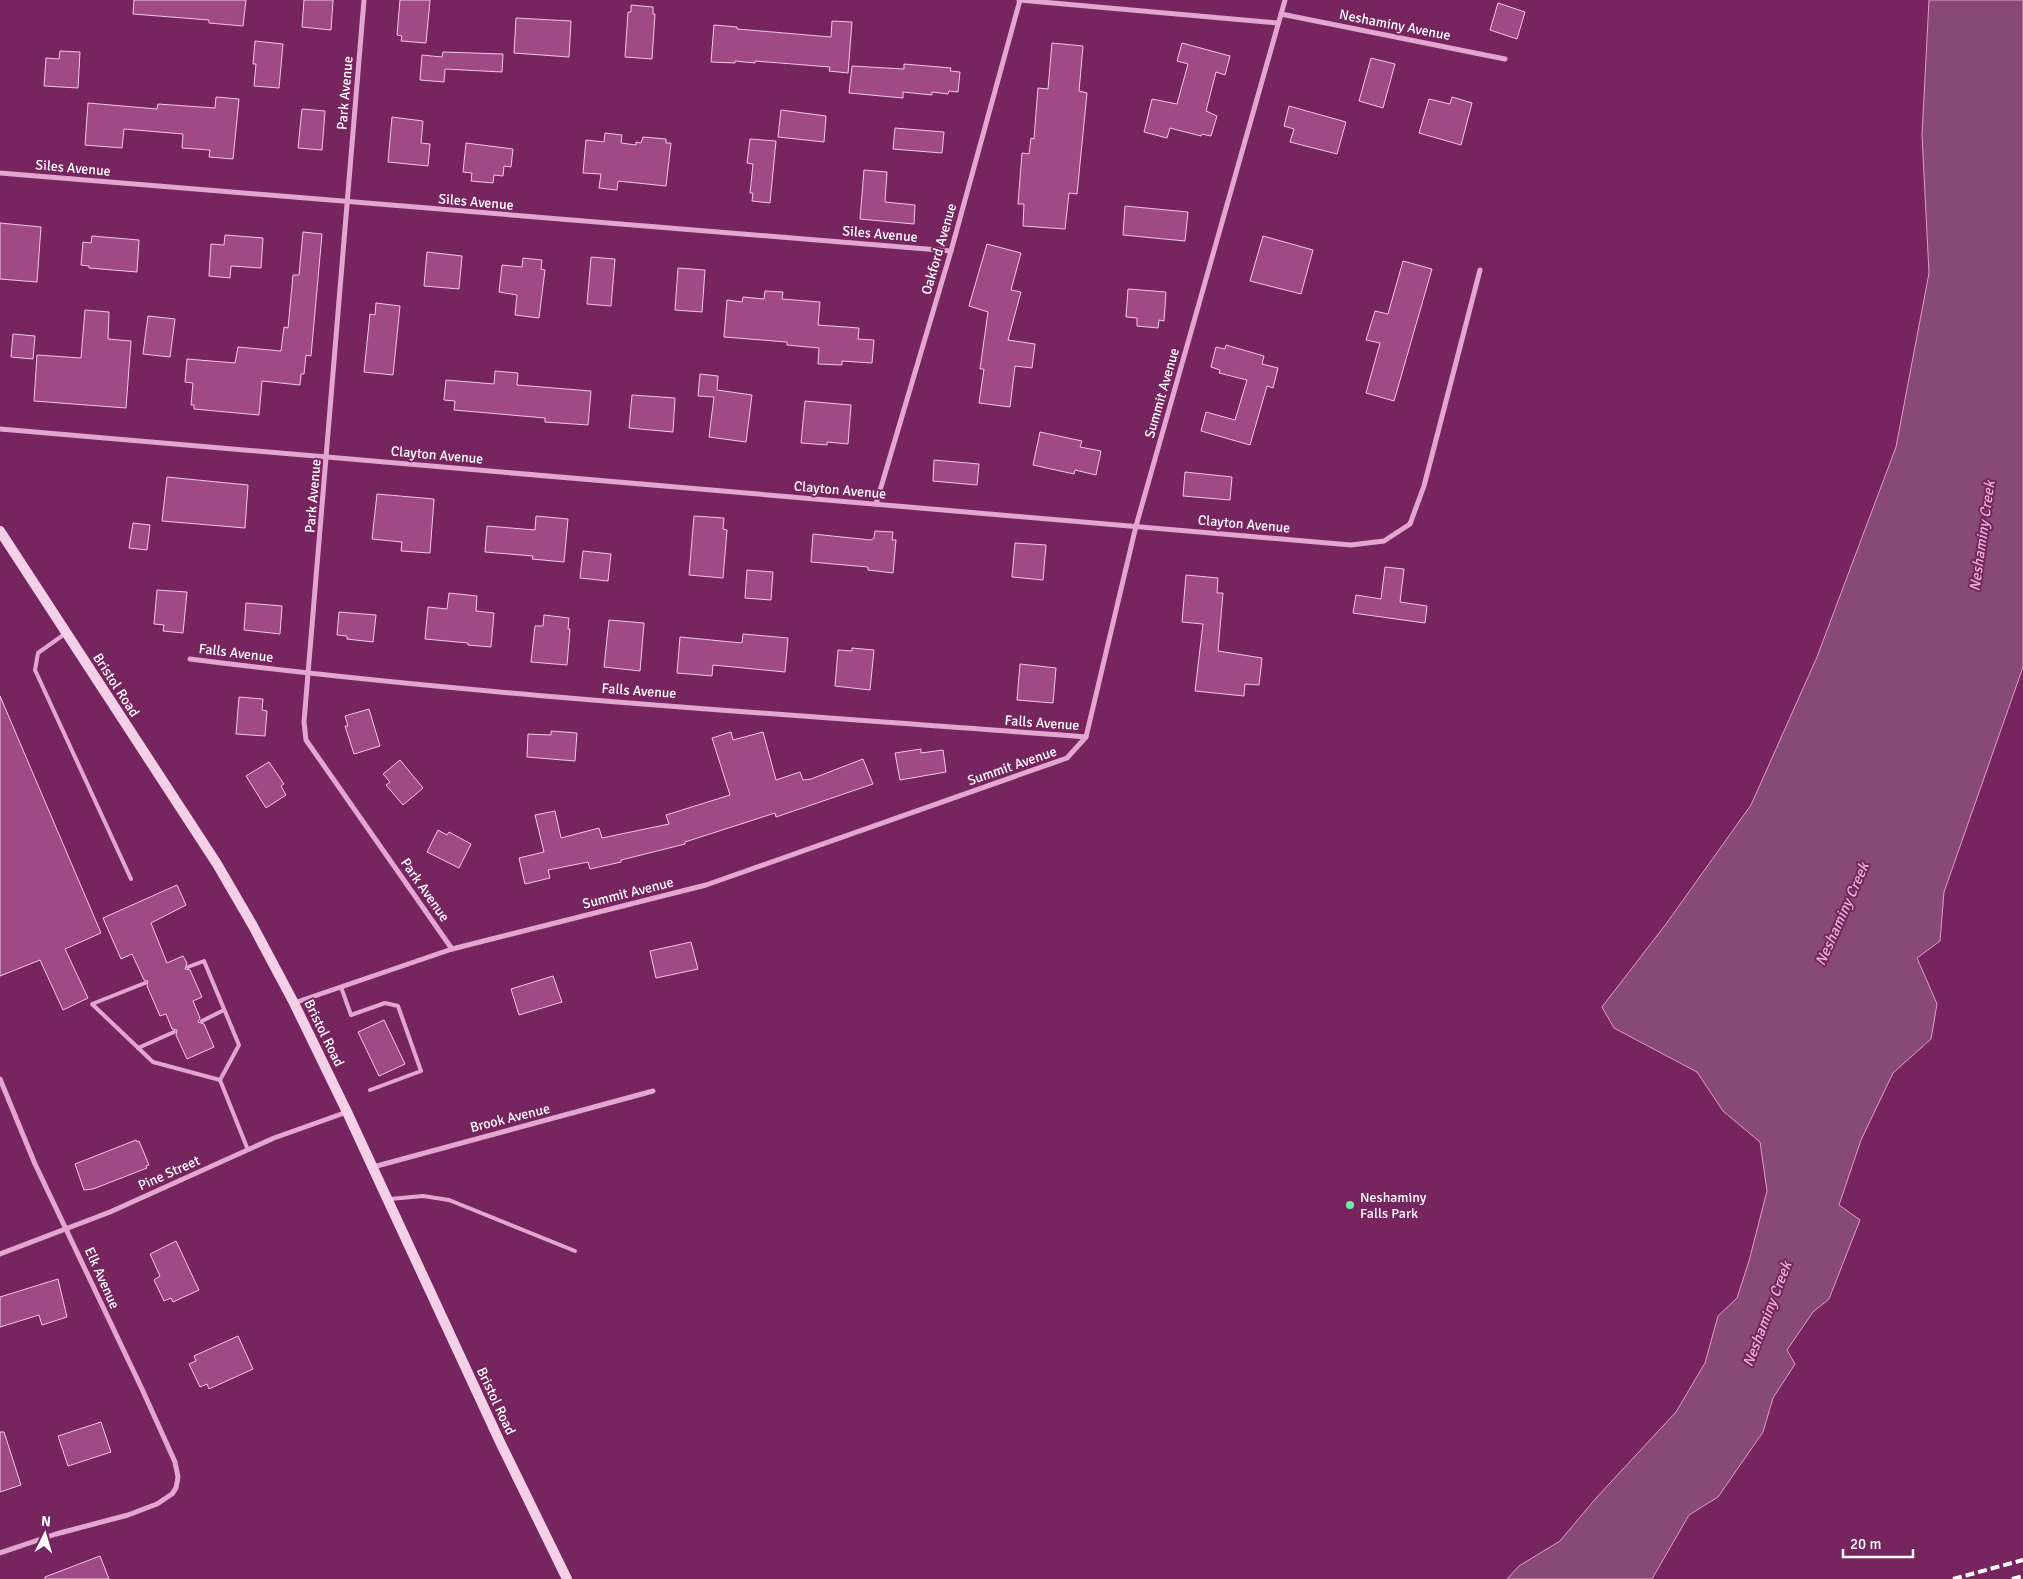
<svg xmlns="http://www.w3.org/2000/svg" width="2023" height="1579" font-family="Signika,sans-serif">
<rect width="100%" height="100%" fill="#77255e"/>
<path fill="#874a74" stroke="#e49acf" d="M 1929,0 L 2023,0 L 2023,667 L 1944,892 L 1940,941 L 1917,958 L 1937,1004 L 1931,1039 L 1893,1073 L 1861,1140 L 1839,1205 L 1860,1220 L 1829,1299 L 1813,1312 L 1787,1350 L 1795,1364 L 1773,1398 L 1763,1432 L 1718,1497 L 1689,1515 L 1652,1579 L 1507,1579 L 1519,1566 L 1560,1541 L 1597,1497 L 1676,1412 L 1705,1363 L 1718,1316 L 1737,1298 L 1749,1261 L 1767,1191 L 1760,1142 L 1723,1111 L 1697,1072 L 1614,1028 L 1602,1007 L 1666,924 L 1751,805 L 1817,657 L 1896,447 L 1929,273 L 1922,135 Z"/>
<g fill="#9f4985" stroke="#f3c8e6">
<path d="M 134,0 L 246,0 L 243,26 L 209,23 L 209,20 L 133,14 Z"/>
<path d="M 304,0 L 333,0 L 331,30 L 302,27 Z"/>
<path d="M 400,0 L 430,0 L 426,43 L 401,41 L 402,36 L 397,35 Z"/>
<path d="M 1498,3 L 1525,12 L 1517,39 L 1490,30 Z"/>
<path d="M 631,5 L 653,7 L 653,14 L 655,14 L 652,59 L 625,57 L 628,12 L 631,12 Z"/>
<path d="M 516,18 L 571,21 L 569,57 L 514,53 Z"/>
<path d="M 832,21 L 852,22 L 848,73 L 829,71 L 830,67 L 755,61 L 755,63 L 735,61 L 735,63 L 711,62 L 714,25 L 737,27 L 737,29 L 831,37 Z"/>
<path d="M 255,41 L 283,44 L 279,88 L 254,86 L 256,64 L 253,64 Z"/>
<path d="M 1052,43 L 1083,46 L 1079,91 L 1087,93 L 1077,194 L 1069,193 L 1065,229 L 1023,226 L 1024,204 L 1018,204 L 1022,153 L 1029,154 L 1031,138 L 1034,139 L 1038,88 L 1048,89 Z"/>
<path d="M 1182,43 L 1230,56 L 1225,75 L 1216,72 L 1206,111 L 1217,116 L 1211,136 L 1202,134 L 1201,136 L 1170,128 L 1167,138 L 1144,132 L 1152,99 L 1177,104 L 1188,64 L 1177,61 Z"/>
<path d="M 60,51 L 80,52 L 78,88 L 44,86 L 46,58 L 59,59 Z"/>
<path d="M 443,52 L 503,54 L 502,72 L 445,69 L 444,82 L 420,80 L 422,55 L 442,57 Z"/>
<path d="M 1371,58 L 1395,64 L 1383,108 L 1359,101 Z"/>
<path d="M 904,64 L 951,68 L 950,71 L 960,72 L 958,92 L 949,91 L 948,94 L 932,92 L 932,95 L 903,92 L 903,98 L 849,93 L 852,66 L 904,69 Z"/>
<path d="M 216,97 L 239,99 L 233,159 L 209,157 L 210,150 L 182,148 L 183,134 L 124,129 L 122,148 L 85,145 L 88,103 L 157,109 L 158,104 L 215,108 Z"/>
<path d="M 1452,97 L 1472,103 L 1461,145 L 1419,133 L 1429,99 L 1450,104 Z"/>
<path d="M 1289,106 L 1346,122 L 1337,154 L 1290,142 L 1294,129 L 1284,126 Z"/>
<path d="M 302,109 L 325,111 L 322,150 L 298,148 Z"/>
<path d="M 781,110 L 826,116 L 824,142 L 778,137 Z"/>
<path d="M 392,117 L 423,121 L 421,143 L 430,144 L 428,166 L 388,162 Z"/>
<path d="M 895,128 L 944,132 L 942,153 L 893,149 Z"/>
<path d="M 605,133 L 622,135 L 621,143 L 636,145 L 636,142 L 641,143 L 643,137 L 666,139 L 666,143 L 671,143 L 666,186 L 618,181 L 617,190 L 599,188 L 601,174 L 583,173 L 586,140 L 604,142 Z"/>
<path d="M 750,139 L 776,141 L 770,203 L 752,201 L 753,193 L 750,193 L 753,164 L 747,163 Z"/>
<path d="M 466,143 L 513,149 L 511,167 L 504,166 L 503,176 L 494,175 L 493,183 L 471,181 L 472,173 L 463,172 Z"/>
<path d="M 864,170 L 887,172 L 885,202 L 915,205 L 914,224 L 860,219 Z"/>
<path d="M 1125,206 L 1188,212 L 1185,241 L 1123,235 Z"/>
<path d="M 0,223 L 41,227 L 37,282 L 0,279 Z"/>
<path d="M 303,232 L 322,234 L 311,356 L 306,355 L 304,374 L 301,374 L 300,385 L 262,381 L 259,415 L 194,409 L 194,405 L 191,405 L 193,383 L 185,382 L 187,359 L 235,363 L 238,347 L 281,351 L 284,327 L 288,328 L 293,275 L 299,275 Z"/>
<path d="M 225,235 L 263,238 L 261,268 L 231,266 L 230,278 L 209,276 L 211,244 L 224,245 Z"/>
<path d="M 92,236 L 139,240 L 137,272 L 89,268 L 89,266 L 81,265 L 83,242 L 91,243 Z"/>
<path d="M 1263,236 L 1313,250 L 1301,294 L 1250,281 Z"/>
<path d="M 987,244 L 1021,253 L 1011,290 L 1021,292 L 1008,340 L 1035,344 L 1032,368 L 1015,366 L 1010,407 L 979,403 L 984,369 L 980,369 L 988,312 L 969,306 Z"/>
<path d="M 427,252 L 462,256 L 459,289 L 424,286 Z"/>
<path d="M 591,257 L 615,259 L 611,306 L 587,304 Z"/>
<path d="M 523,258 L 542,260 L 541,269 L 545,270 L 539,318 L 515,315 L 517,295 L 499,292 L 502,265 L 522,267 Z"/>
<path d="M 1403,261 L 1432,269 L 1394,401 L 1366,393 L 1380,343 L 1366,340 L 1375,311 L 1388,314 Z"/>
<path d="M 678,268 L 705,270 L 702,312 L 675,310 Z"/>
<path d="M 1128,289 L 1166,292 L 1164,321 L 1159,320 L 1158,328 L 1137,326 L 1137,318 L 1126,317 Z"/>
<path d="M 765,291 L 783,292 L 782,299 L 820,302 L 818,325 L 859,328 L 858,339 L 874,340 L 872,363 L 842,361 L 842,365 L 818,364 L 819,348 L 787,345 L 787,342 L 724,337 L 727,300 L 742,302 L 743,297 L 764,299 Z"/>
<path d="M 376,303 L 400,306 L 393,375 L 364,372 L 370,314 L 375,315 Z"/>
<path d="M 85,310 L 109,312 L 108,339 L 131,341 L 126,408 L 34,401 L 37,355 L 81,358 Z"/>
<path d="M 148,316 L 175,319 L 170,357 L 143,354 Z"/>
<path d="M 13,334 L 35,336 L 33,359 L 11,357 Z"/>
<path d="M 1226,345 L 1264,356 L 1262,364 L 1278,368 L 1273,388 L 1267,386 L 1250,445 L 1201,431 L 1206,412 L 1235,420 L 1247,380 L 1219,373 L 1220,370 L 1211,367 L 1216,347 L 1225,349 Z"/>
<path d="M 495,371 L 518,373 L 517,385 L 591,391 L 588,425 L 545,422 L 545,418 L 454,410 L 455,401 L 444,400 L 446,380 L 494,384 Z"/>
<path d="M 700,374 L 718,376 L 717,390 L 752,395 L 746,442 L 709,437 L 714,397 L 698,396 Z"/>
<path d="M 632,395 L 675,398 L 673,432 L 629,428 Z"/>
<path d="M 805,401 L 851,405 L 848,444 L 827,442 L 827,445 L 801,443 Z"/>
<path d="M 1040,432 L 1082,441 L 1080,447 L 1101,451 L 1096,475 L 1075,470 L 1074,474 L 1033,465 Z"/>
<path d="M 934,460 L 979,464 L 977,485 L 933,481 Z"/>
<path d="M 1185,472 L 1232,477 L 1230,500 L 1183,496 Z"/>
<path d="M 167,477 L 248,485 L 245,528 L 162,521 Z"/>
<path d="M 377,494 L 434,499 L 430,553 L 401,551 L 402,542 L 372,539 Z"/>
<path d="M 536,516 L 568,519 L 564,562 L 532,559 L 533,556 L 485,552 L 487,526 L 535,530 Z"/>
<path d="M 694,516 L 724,518 L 723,529 L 727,530 L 723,578 L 689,575 Z"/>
<path d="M 133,523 L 150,525 L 147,550 L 129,548 Z"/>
<path d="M 875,531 L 893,532 L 892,540 L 896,540 L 893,573 L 868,570 L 868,567 L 811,562 L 813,534 L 871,540 L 874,538 Z"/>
<path d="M 1015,543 L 1046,545 L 1043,580 L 1012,577 Z"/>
<path d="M 583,551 L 611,554 L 608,581 L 580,578 Z"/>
<path d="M 1385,567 L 1404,569 L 1400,602 L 1427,606 L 1425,623 L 1353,613 L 1356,595 L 1381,599 Z"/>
<path d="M 747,570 L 773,572 L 771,600 L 745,598 Z"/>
<path d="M 1186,575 L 1218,578 L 1217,593 L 1223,593 L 1218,651 L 1262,658 L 1259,685 L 1245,684 L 1244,696 L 1195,691 L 1203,624 L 1182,622 Z"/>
<path d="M 157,590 L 187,592 L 183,633 L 163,631 L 164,625 L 154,624 Z"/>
<path d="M 449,593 L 477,596 L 476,611 L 494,613 L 491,647 L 468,645 L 468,643 L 425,639 L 428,607 L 447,609 Z"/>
<path d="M 246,603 L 282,606 L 280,634 L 244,630 Z"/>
<path d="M 339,612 L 376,615 L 373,642 L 347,639 L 347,636 L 337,635 Z"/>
<path d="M 544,615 L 569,618 L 568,629 L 570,629 L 567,665 L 531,662 L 535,626 L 543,626 Z"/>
<path d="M 609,620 L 644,623 L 640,671 L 604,667 Z"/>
<path d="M 743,634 L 788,638 L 785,672 L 713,665 L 712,676 L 677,673 L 680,637 L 742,643 Z"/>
<path d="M 852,648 L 874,650 L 870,690 L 835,686 L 838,650 L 852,651 Z"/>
<path d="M 1020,664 L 1056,668 L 1053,703 L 1017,700 Z"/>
<path d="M 0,696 L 101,933 L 65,949 L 88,998 L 63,1010 L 40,960 L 0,976 Z"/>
<path d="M 239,697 L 263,699 L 262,710 L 267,711 L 265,736 L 236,734 Z"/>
<path d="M 369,709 L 380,746 L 354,754 L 345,726 L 348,726 L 345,716 Z"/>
<path d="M 551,731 L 577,733 L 575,761 L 527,757 L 528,734 L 551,735 Z"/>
<path d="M 731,732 L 733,740 L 763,732 L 776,780 L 800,772 L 803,780 L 811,779 L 863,759 L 873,784 L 776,817 L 775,813 L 685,842 L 685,844 L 621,860 L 621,862 L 590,869 L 588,862 L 548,870 L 550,878 L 525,884 L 519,858 L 544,852 L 535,815 L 555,811 L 561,838 L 599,828 L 602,838 L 669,824 L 666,815 L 730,795 L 712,738 Z"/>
<path d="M 921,749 L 921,753 L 943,750 L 946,772 L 900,780 L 895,753 Z"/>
<path d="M 400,760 L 423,788 L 403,805 L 386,785 L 390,782 L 383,774 Z"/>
<path d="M 269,762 L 284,784 L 281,786 L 286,795 L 266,808 L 246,776 Z"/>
<path d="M 438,830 L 447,835 L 449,832 L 471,844 L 459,868 L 427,852 Z"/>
<path d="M 177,885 L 186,905 L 151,923 L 167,963 L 183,956 L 187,963 L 185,969 L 190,970 L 202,997 L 193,1001 L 200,1018 L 198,1022 L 204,1024 L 214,1047 L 187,1059 L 176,1035 L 177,1030 L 172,1029 L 166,1014 L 160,1016 L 147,986 L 148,981 L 144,980 L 132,954 L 121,959 L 103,918 Z"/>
<path d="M 691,942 L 698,969 L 656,978 L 650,951 Z"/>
<path d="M 553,976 L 562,1002 L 519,1015 L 511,989 Z"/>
<path d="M 384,1020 L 405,1064 L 379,1076 L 358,1032 Z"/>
<path d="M 136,1140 L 137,1142 L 139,1141 L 149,1165 L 146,1166 L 147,1168 L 93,1189 L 84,1190 L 75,1164 Z"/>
<path d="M 176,1241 L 199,1290 L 173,1302 L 171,1298 L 164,1301 L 154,1280 L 160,1276 L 150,1254 Z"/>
<path d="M 58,1279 L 67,1317 L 42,1325 L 39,1315 L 0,1327 L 0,1297 Z"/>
<path d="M 238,1336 L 253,1369 L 209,1389 L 207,1384 L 200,1387 L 189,1364 L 196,1361 L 194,1356 Z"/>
<path d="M 101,1422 L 111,1452 L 68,1466 L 58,1436 Z"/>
<path d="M 0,1432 L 4,1432 L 21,1485 L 0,1492 Z"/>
<path d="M 100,1556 L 109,1579 L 45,1579 L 45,1577 Z"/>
</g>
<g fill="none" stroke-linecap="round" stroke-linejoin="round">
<g stroke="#e3a6d1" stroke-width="4">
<path d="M 66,633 L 38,653 L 35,670 L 131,879"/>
<path d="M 188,967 L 204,961 L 239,1045 L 220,1080 L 248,1150"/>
<path d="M 145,983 L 92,1004 L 153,1062 L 220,1080"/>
<path d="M 341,987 L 351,1015 L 385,1003 L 398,1006 L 421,1071 L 370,1090"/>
<path d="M 202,1021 L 224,1010"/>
<path d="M 138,1048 L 174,1032"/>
<path d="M 390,1199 L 423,1196 L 449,1200 L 575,1251"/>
</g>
<g stroke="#e3a6d1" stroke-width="5">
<path d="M 364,0 L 304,722 L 306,740 L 452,949"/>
<path d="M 1019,0 L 1278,23"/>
<path d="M 1281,14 L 1505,59"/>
<path d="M 0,173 L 951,251"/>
<path d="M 0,429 L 1351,545 L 1384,541 L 1410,524 L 1424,486 L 1480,270"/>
<path d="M 876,504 L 951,251 L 1020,0"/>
<path d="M 190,659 C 488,697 787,714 1086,737"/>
<path d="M 294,1003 L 452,949 L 706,885 L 1067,758 L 1086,737 L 1136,526 L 1285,0"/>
<path d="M 0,1079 L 35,1164 L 142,1389 L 175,1462 L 178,1477 L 176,1488 L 172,1494 L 157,1504 L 128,1515 L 56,1534 L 0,1553"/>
<path d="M 373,1167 L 653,1091"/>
<path d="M 0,1254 L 110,1212 L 274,1138 L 347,1112"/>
</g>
<path stroke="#f3cfe8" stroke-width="10" d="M 0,531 L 217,864 L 253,926 L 294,1003 L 347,1112 L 500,1442 L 567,1579"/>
<g stroke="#fff" stroke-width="4" stroke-dasharray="9 4" stroke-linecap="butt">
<path d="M 1953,1579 L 2023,1560"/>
<path d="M 2012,1579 L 2023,1576"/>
</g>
</g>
<circle fill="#6beca6" stroke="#77255e" stroke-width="2" cx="1350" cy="1205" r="5"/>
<g text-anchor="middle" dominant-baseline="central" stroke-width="4" stroke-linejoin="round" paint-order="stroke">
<g font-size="14" fill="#fff" stroke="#77255e">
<text transform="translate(1395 25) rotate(11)">Neshaminy Avenue</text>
<text transform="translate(345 93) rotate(-85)">Park Avenue</text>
<text transform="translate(73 168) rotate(5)">Siles Avenue</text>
<text transform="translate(476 202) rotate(5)">Siles Avenue</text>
<text transform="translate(880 234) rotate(5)">Siles Avenue</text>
<text transform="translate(939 249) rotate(-74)">Oakford Avenue</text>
<text transform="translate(1162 393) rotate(-74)">Summit Avenue</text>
<text transform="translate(437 455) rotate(5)">Clayton Avenue</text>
<text transform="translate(840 490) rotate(5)">Clayton Avenue</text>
<text transform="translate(313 496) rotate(-85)">Park Avenue</text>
<text transform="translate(1244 524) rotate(5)">Clayton Avenue</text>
<text transform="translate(236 653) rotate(7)">Falls Avenue</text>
<text transform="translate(116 685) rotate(57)">Bristol Road</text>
<text transform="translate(639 691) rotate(4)">Falls Avenue</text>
<text transform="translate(1042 723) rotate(4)">Falls Avenue</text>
<text transform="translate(1012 766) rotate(-19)">Summit Avenue</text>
<text transform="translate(425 890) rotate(55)">Park Avenue</text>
<text transform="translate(628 893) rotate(-14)">Summit Avenue</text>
<text transform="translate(324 1033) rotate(64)">Bristol Road</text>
<text transform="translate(510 1118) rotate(-14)">Brook Avenue</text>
<text transform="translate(169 1173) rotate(-24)">Pine Street</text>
<text transform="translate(102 1278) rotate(66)">Elk Avenue</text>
<text transform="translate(496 1401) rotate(65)">Bristol Road</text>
</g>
<g font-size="14" fill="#fff" stroke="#77255e" text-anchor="start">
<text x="1360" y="1197">Neshaminy<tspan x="1360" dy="16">Falls Park</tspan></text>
</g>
<g font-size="15" font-style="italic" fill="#ebb1da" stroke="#77255e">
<text transform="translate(1982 536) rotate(-82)">Neshaminy Creek</text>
<text transform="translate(1842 914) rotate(-66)">Neshaminy Creek</text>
<text transform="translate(1767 1314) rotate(-69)">Neshaminy Creek</text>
</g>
</g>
<g transform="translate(45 1534) rotate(5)" stroke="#77255e" stroke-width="4" paint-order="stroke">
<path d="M0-4L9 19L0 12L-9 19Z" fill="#ffffff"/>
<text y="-8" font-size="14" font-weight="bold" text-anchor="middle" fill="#ffffff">N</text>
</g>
<path d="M1843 1549v8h70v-8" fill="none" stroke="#ffffff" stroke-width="2.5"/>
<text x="1850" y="1549" font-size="15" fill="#ffffff" stroke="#77255e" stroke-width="4" paint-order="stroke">20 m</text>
</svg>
